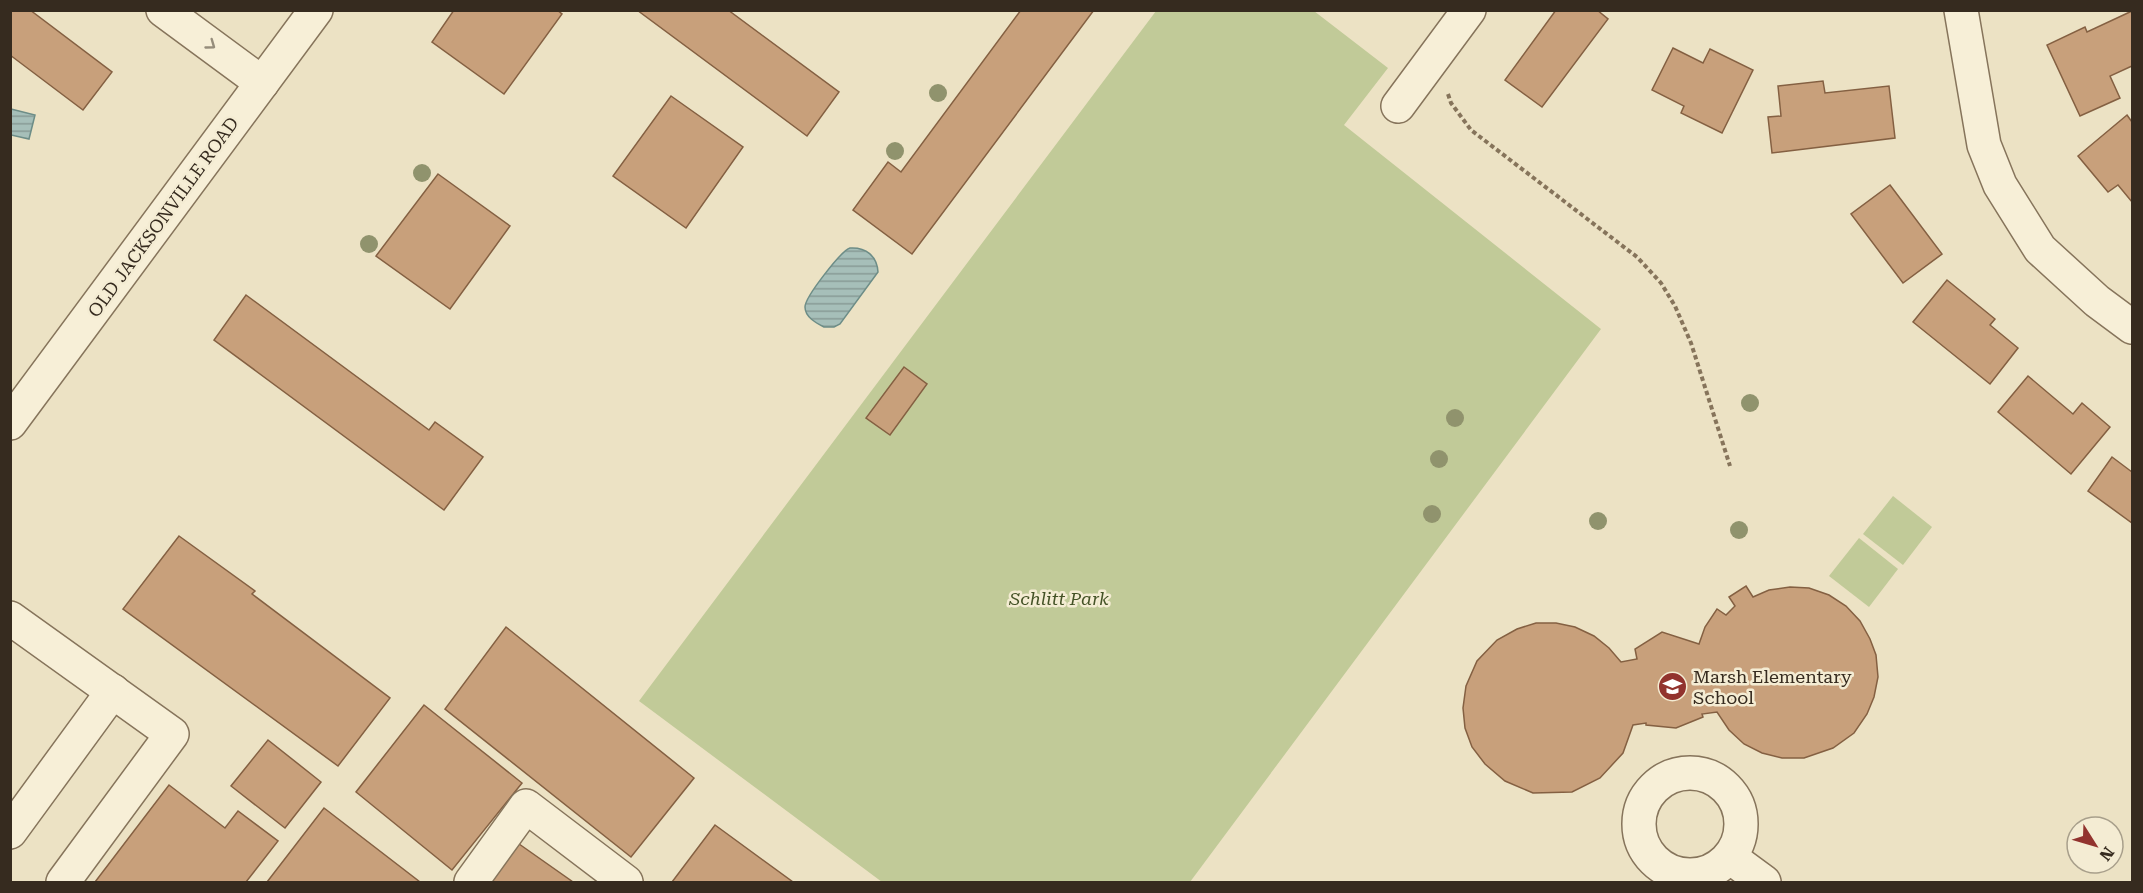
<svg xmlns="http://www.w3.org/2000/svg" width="2143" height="893" font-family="'Roboto Serif',serif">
<defs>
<pattern id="water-rules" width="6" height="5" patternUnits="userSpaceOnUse" patternTransform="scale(1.5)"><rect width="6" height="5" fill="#a6bfb9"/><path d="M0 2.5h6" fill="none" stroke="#889b96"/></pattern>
</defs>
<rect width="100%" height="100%" fill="#ece2c4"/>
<g fill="#c1ca98">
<path d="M 1156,11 L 1314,11 L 1388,68 L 1344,125 L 1601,329 L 1190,882 L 882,882 L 639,701 Z"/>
<path d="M 1893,496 L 1932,527 L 1903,565 L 1863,534 Z"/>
<path d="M 1859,538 L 1898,569 L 1869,607 L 1829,576 Z"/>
</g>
<g fill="url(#water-rules)" stroke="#6d8d87" stroke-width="1.5">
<path d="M 11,109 L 35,115 L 29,139 L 11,135 Z"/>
<path d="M 850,248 C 866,247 877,256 878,272 L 840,324 L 834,327 L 824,327 C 816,323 805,317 805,307 C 805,297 841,251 850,248 Z"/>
</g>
<g fill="#c8a07b" stroke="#846042" stroke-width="1.5">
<path d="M 10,10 L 30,10 L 112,72 L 83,110 L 10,55 Z"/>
<path d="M 454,10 L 557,10 L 562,14 L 504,94 L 432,42 Z"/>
<path d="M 637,10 L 728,10 L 839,92 L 807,136 Z"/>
<path d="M 1021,10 L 1094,10 L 912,254 L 853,210 L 888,162 L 901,172 Z"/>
<path d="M 1556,10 L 1597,10 L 1608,19 L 1542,107 L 1505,80 Z"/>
<path d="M 2132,11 L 2132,66 L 2110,76 L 2120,98 L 2080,116 L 2047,45 L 2085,27 L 2087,32 Z"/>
<path d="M 1673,48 L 1703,63 L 1710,49 L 1753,70 L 1722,133 L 1681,113 L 1684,106 L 1652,90 Z"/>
<path d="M 1823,81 L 1825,93 L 1889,86 L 1895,138 L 1772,153 L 1768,117 L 1781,116 L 1778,86 Z"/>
<path d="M 671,96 L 743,147 L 686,228 L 613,176 Z"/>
<path d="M 2127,115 L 2132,122 L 2132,202 L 2118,185 L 2108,192 L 2078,156 Z"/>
<path d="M 438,174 L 510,226 L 450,309 L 376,256 Z"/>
<path d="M 1890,185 L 1942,254 L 1903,283 L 1851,214 Z"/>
<path d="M 1947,280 L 1995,319 L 1990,325 L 2018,348 L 1990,384 L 1913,322 Z"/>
<path d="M 246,295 L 429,430 L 435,422 L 483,457 L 444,510 L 214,340 Z"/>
<path d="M 904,367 L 927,384 L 890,435 L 866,418 Z"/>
<path d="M 2028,376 L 2073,414 L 2082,403 L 2110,427 L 2071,474 L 1998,412 Z"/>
<path d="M 2112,457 L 2132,472 L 2132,523 L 2088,491 Z"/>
<path d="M 179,536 L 255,591 L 252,594 L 390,698 L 338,766 L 123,609 Z"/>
<path d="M 1746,586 L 1753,597 L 1769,590 L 1790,587 L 1809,588 L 1829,595 L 1846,606 L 1860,621 L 1870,639 L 1876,655 L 1878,677 L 1874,697 L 1867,714 L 1854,733 L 1833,748 L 1804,758 L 1782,758 L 1762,753 L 1744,744 L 1729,730 L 1717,712 L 1702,714 L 1703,717 L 1676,728 L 1646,725 L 1646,723 L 1633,725 L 1623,753 L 1600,778 L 1572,792 L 1533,793 L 1505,781 L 1485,764 L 1472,747 L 1465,728 L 1463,708 L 1466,686 L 1477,661 L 1497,640 L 1517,629 L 1536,623 L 1556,623 L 1575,627 L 1594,636 L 1609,648 L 1621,662 L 1637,659 L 1635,649 L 1662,632 L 1699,644 L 1705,627 L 1717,609 L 1726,615 L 1735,606 L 1729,597 Z"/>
<path d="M 506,627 L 694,778 L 631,857 L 445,709 Z"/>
<path d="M 424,705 L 522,783 L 452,870 L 356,792 Z"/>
<path d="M 268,740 L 321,782 L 285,828 L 231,786 Z"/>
<path d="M 169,785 L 225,828 L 238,811 L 278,841 L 246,882 L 95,882 Z"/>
<path d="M 324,808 L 420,882 L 267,882 Z"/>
<path d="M 715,825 L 793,882 L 672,882 Z"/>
<path d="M 512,839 L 573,882 L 481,882 Z"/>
</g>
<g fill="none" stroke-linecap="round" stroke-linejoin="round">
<defs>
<g id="minor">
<path d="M 163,10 L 262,83"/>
<path d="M 1961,10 L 1984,145 L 2000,185 L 2040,249 L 2097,301 L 2132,327"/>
<path d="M 1398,106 L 1469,10"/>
<path d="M 10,423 L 316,10"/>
<path d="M 10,618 L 172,734 L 63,882"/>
<circle cx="1690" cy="824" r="51"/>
<path d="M 10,832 L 113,691"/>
<path d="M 1730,857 L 1764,882"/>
<path d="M 471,882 L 526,806 L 626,882"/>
</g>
</defs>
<use href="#minor" stroke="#86745b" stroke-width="36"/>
<path stroke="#86745b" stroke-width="4" stroke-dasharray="4.5 3" stroke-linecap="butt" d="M 1448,94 L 1451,103 L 1471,130 L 1637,257 L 1661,283 L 1675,306 L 1691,343 L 1730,466"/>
<use href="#minor" stroke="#f7efd7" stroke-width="33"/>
</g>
<g fill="#90936d">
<circle cx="938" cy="93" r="9"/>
<circle cx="895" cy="151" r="9"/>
<circle cx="422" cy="173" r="9"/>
<circle cx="369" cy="244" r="9"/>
<circle cx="1750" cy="403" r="9"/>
<circle cx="1455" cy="418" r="9"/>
<circle cx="1439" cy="459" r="9"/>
<circle cx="1432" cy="514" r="9"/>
<circle cx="1598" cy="521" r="9"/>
<circle cx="1739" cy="530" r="9"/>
</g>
<defs><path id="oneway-chevron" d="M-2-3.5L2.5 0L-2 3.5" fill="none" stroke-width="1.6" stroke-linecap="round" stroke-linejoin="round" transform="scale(1.5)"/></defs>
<use stroke="#968d7b" href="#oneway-chevron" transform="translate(211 45) rotate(36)"/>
<defs>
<symbol id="school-disc" viewBox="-11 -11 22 22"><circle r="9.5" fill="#92332e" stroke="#f4ecd3"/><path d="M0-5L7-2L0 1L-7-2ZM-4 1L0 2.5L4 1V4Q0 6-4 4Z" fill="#fff"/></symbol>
</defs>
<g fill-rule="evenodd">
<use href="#school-disc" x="1656" y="670" width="33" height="33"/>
</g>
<g text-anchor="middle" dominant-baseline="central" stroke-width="5" stroke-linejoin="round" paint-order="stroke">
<g font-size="18" fill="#362b1f" stroke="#f4ecd3">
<text transform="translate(163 217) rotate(-54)">OLD JACKSONVILLE ROAD</text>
</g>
<g font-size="18" font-style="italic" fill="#445226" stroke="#f4ecd3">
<text x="1059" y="598">Schlitt Park</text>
</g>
<g font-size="18" fill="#362b1f" stroke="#f4ecd3" text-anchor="start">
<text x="1693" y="676">Marsh Elementary<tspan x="1693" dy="21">School</tspan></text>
</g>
</g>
<rect width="2143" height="893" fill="none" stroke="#362b1f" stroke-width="24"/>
<g transform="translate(2095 845) rotate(127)"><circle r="28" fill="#f4ecd3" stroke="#a89f8b" stroke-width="1.5"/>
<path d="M0-4.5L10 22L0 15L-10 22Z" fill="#92332e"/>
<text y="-9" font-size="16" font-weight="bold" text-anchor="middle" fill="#362b1f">N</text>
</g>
</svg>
